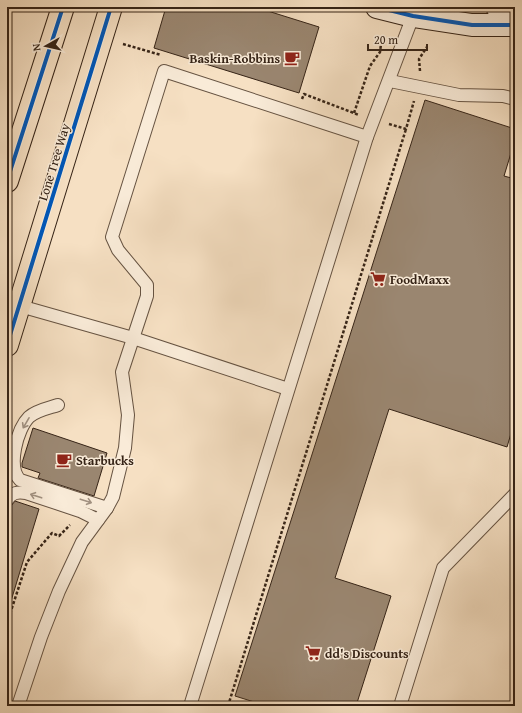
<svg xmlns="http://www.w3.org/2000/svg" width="522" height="713" font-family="'Gentium Book Plus',serif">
<rect width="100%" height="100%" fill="#f6e0c3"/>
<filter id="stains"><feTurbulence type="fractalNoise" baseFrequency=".005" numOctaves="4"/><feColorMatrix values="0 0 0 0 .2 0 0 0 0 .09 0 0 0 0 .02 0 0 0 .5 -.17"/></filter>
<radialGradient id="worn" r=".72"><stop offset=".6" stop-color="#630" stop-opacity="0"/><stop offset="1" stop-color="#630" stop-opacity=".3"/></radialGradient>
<g fill="#9a8670" stroke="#362417">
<path d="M 166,7 L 255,7 L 319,27 L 299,93 L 154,48 Z"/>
<path d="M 425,100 L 515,129 L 515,140 L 504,176 L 515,179 L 515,420 L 507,447 L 389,409 L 335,578 L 391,596 L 356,706 L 267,706 L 235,696 Z"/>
<path d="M 33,428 L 107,453 L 94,496 L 38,478 L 40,473 L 22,467 L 22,463 Z"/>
<path d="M 15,501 L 39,509 L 11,601 L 7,600 L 7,518 L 11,506 Z"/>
</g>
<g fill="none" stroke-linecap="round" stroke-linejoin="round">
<defs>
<g id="lane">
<path d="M 390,81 L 459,95 L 503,96 L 515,99"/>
<path d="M 20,306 L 133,338 L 288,389"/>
<path d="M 58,405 C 49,408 37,410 29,417 C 17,429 7,467 20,480 L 107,508"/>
<path d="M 7,500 C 12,492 18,492 26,493 L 80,511 L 98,520"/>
<path d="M 18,706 L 41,637 L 59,591 L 82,542 L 107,508 L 113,497 L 125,448 L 128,415 L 122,372 L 147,296 L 147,285 L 118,250 L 112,237 L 164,71 L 367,137"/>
<path d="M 190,706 L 367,137 L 413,16"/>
<path d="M 400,706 L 443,568 L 515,494"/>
</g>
<g id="secondary">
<path d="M 377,7 L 413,16 L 472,25 L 515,25"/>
<path d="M 497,7 L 515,8"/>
</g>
<g id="primary">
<path d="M 7,181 L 63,7"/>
<path d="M 7,345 L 111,7"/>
</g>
</defs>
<use href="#lane" stroke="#665342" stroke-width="14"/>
<use href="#secondary" stroke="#362417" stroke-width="24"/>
<use href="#primary" stroke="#362417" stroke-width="24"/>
<g stroke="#362417" stroke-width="2.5" stroke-dasharray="3 2" stroke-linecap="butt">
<path d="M 123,44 L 161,55"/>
<path d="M 420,71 L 419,59 L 427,47"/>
<path d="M 302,99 L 304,94 L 359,115"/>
<path d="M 354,113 L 370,66 L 380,52 L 381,44 L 379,39"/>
<path d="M 389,124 L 406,129 L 414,101"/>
<path d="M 7,623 L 27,562 L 52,533 L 59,536 L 70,525"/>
<path d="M 228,706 L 406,129"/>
</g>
<use href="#lane" stroke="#f9ebd8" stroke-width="12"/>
<use href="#secondary" stroke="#f9ebd8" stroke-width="22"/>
<use href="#primary" stroke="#f6e0c3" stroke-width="22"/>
<path stroke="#3e9cdf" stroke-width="3" stroke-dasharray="6 3" stroke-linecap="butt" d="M 7,9 L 10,26"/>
<defs>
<g id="cycleway">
<path d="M 377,7 L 413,16 L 472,25 L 515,25"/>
<path d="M 7,181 L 63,7"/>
<path d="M 7,345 L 111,7"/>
</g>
</defs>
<use href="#cycleway" stroke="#f9ebd8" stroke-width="6"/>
<use href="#cycleway" stroke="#0057b8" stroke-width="4"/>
</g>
<defs><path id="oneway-shaft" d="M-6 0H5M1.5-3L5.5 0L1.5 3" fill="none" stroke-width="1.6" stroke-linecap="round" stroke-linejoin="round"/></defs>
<g stroke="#a19181">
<use href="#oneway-shaft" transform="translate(26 423) rotate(120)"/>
<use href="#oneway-shaft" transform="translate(36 496) rotate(-162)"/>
<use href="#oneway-shaft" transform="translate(86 501) rotate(18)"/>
</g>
<defs>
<symbol id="cafe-bare" viewBox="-9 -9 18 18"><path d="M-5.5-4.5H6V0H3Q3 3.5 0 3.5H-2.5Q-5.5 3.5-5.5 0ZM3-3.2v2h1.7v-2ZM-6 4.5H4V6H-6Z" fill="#8f2418" stroke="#f9ebd8" stroke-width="2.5" paint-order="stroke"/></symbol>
<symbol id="supermarket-bare" viewBox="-9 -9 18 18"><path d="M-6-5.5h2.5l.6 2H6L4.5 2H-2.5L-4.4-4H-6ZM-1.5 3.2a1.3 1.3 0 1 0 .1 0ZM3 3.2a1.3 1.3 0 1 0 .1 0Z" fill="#8f2418" stroke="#f9ebd8" stroke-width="2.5" paint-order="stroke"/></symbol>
</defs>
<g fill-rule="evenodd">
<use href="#cafe-bare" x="281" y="47" width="22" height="22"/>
<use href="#supermarket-bare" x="367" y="268" width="22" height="22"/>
<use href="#cafe-bare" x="53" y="449" width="22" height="22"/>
<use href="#supermarket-bare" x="302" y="642" width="22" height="22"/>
</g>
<g text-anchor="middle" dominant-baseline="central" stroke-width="3" stroke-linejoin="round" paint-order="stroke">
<g font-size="13" font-weight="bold" fill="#362417" stroke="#f9ebd8" text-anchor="start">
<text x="280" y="58" text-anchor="end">Baskin-Robbins</text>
<text x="390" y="279">FoodMaxx</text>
<text x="76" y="460">Starbucks</text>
<text x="325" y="653">dd's Discounts</text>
</g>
<g font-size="13" fill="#362417" stroke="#f9ebd8">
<text transform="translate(54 162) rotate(-73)">Lone Tree Way</text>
</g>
</g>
<rect width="522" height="713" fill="none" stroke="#f6e0c3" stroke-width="24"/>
<rect x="8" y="8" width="506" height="697" fill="none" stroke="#362417" stroke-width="2"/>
<rect x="12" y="12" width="498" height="689" fill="none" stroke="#362417"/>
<g transform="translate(46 46) rotate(262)" stroke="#f9ebd8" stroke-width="3" paint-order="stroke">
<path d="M0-3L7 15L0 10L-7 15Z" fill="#362417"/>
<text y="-6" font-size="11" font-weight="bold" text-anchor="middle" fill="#362417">N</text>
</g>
<path d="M368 44v6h59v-6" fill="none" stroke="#362417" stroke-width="2"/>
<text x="374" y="44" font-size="12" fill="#362417" stroke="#f9ebd8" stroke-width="3" paint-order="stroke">20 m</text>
<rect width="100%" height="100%" filter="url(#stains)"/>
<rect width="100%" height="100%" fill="url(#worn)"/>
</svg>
